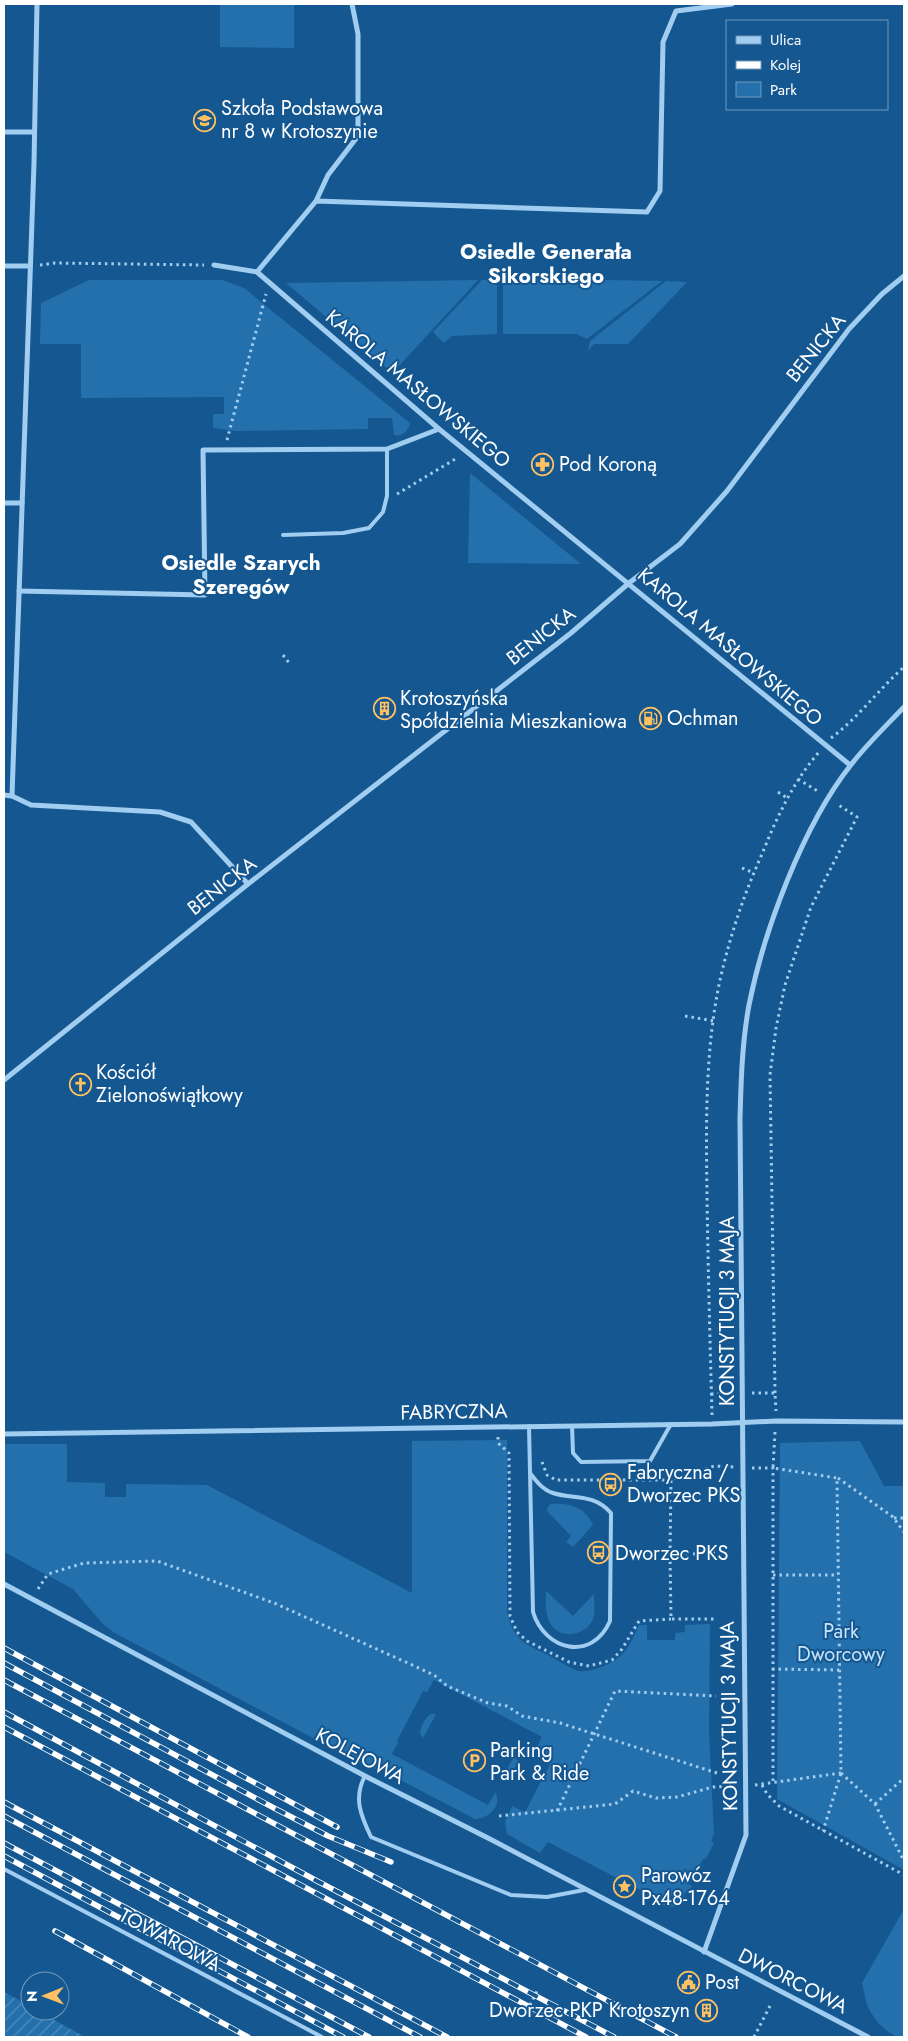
<svg xmlns="http://www.w3.org/2000/svg" width="908" height="2041" font-family="Jost,sans-serif">
<defs>
<pattern id="garden-furrows" width="10" height="10" patternUnits="userSpaceOnUse" patternTransform="scale(1.25)"><rect width="10" height="10" fill="#2470ad"/><path d="M-1 1l2-2M0 10L10 0M9 11l2-2" fill="none" stroke="#508dbd"/></pattern>
</defs>
<rect width="100%" height="100%" fill="#155790"/>
<g fill="#2470ad">
<path d="M 220,4 L 294,4 L 294,48 L 220,47 Z"/>
<path d="M 543,279 L 662,281 L 587,339 L 576,334 L 503,334 L 503,280 Z"/>
<path d="M 89,280 L 222,280 L 244,288 L 410,423 C 408,431 403,437 394,435 L 392,418 L 368,418 L 368,429 L 235,431 L 213,428 L 213,414 L 224,414 L 224,397 L 81,398 L 81,344 L 40,344 L 41,303 Z"/>
<path d="M 478,280 L 398,367 L 389,370 L 286,283 Z"/>
<path d="M 482,280 L 497,280 L 497,334 L 452,336 L 444,343 L 433,332 Z"/>
<path d="M 666,281 L 687,282 L 628,344 L 594,344 L 588,351 L 590,341 Z"/>
<path d="M 470,473 L 581,564 L 468,563 Z"/>
<path d="M 507,1440 L 507,1613 C 515,1641 523,1643 548,1655 C 558,1660 569,1668 579,1671 C 585,1672 593,1670 598,1668 C 624,1660 629,1647 639,1625 L 647,1625 L 647,1640 L 675,1640 L 675,1633 L 685,1632 L 685,1625 L 710,1624 L 709,1731 L 714,1834 L 711,1841 L 714,1843 L 706,1859 L 704,1858 L 700,1864 L 703,1866 L 702,1869 L 699,1868 L 695,1874 L 697,1876 L 696,1878 L 693,1877 L 689,1884 L 692,1886 L 688,1893 L 685,1892 L 682,1899 L 684,1900 L 678,1906 L 670,1907 L 675,1897 L 665,1894 L 665,1906 L 660,1904 L 661,1901 L 548,1842 L 540,1853 L 507,1834 L 505,1822 L 512,1806 L 525,1812 L 550,1764 L 538,1758 L 536,1749 L 542,1737 L 434,1680 L 427,1692 L 423,1691 L 397,1741 L 398,1743 L 392,1754 L 488,1805 L 495,1793 L 496,1794 C 502,1807 487,1819 475,1819 L 387,1773 L 360,1763 L 113,1632 L 103,1624 L 73,1589 L 4,1552 L 4,1444 L 67,1444 L 67,1482 L 105,1483 L 105,1497 L 126,1497 L 126,1484 L 207,1485 L 412,1593 L 412,1441 Z"/>
<path d="M 860,1441 L 884,1486 L 904,1486 L 904,1870 L 777,1799 L 780,1443 Z"/>
<path d="M 551,1504 C 570,1503 585,1507 593,1525 L 573,1547 L 566,1542 L 571,1536 L 547,1511 L 548,1506 Z"/>
<path d="M 546,1591 L 573,1616 L 594,1594 C 594,1603 596,1614 592,1621 C 582,1639 554,1639 548,1618 C 545,1610 546,1600 546,1591 Z"/>
<path d="M 431,1714 L 436,1714 L 423,1738 L 420,1734 C 420,1728 425,1717 431,1714 Z"/>
<path d="M 514,1756 L 518,1761 L 510,1776 L 506,1780 L 502,1779 Z"/>
<path d="M 904,1909 L 904,2037 C 888,2037 875,2021 868,2007 C 865,2000 864,1990 862,1983 Z"/>
</g>
<path fill="url(#garden-furrows)" d="M 4,1992 L 30,2006 L 30,2011 L 38,2011 L 85,2037 L 4,2037 Z"/>
<g fill="none" stroke-linecap="round" stroke-linejoin="round">
<g stroke="#a1cdf1" stroke-width="3" stroke-dasharray="2.5 4" stroke-linecap="butt">
<path d="M 40,265 L 55,263 L 204,265"/>
<path d="M 227,440 L 266,294"/>
<path d="M 397,494 L 457,458"/>
<path d="M 283,655 L 290,664"/>
<path d="M 831,738 C 858,718 879,689 904,667"/>
<path d="M 798,779 L 819,792"/>
<path d="M 778,792 L 787,798"/>
<path d="M 742,868 L 754,873"/>
<path d="M 685,1016 L 714,1021"/>
<path d="M 752,1393 L 775,1393 L 776,1411"/>
<path d="M 775,1393 L 770,1075 L 776,1028 L 785,985 L 811,907 L 857,817 L 837,804"/>
<path d="M 711,1394 L 733,1394"/>
<path d="M 712,1415 C 710,1341 708,1268 707,1195 C 706,1123 705,1050 720,980 C 730,936 744,894 762,854 C 777,817 793,782 819,752"/>
<path d="M 775,1432 L 773,1468 L 837,1478 L 841,1773 L 823,1831"/>
<path d="M 498,1437 L 498,1443 L 509,1453 L 510,1616 L 517,1632 L 527,1641 L 569,1662 L 589,1666 L 612,1660 L 622,1649 L 639,1621 L 671,1619"/>
<path d="M 542,1462 L 547,1475 L 556,1480 L 671,1480"/>
<path d="M 752,1468 L 773,1468 L 773,1783"/>
<path d="M 838,1478 L 893,1517 L 904,1532"/>
<path d="M 894,1518 L 904,1518"/>
<path d="M 715,1553 L 670,1555 L 671,1480 L 714,1466 L 734,1467"/>
<path d="M 670,1555 L 671,1619 L 716,1619"/>
<path d="M 773,1575 L 838,1575"/>
<path d="M 38,1589 L 48,1574 L 84,1563 L 157,1561 L 274,1603 L 410,1664 L 434,1675 L 447,1686 L 488,1703 L 507,1706 L 522,1716 L 560,1723 L 717,1773"/>
<path d="M 772,1669 L 839,1670"/>
<path d="M 841,1773 L 875,1804 L 904,1861"/>
<path d="M 755,1785 L 841,1773"/>
<path d="M 762,1785 L 767,1794 L 779,1806 L 904,1875"/>
<path d="M 875,1804 L 904,1778"/>
<path d="M 557,1811 L 615,1691 L 716,1696"/>
<path d="M 499,1816 L 615,1804 L 633,1791 L 656,1798 L 677,1797 L 713,1787 L 736,1786"/>
<path d="M 527,2011 L 537,1991"/>
<path d="M 754,2037 L 770,2006"/>
</g>
<g stroke="#a1cdf1" stroke-width="4">
<path d="M 283,535 L 343,533 L 369,528 L 383,512 L 387,496 L 387,449"/>
<path d="M 529,1426 L 533,1612 C 545,1651 592,1662 610,1621 L 611,1513 C 593,1493 575,1500 553,1493 C 543,1490 536,1481 530,1473"/>
<path d="M 572,1426 L 573,1453 L 581,1462 L 650,1461 L 671,1424"/>
<path d="M 365,1776 C 353,1798 361,1816 371,1837 L 511,1895 L 547,1897 L 584,1890"/>
<path d="M 4,1869 L 322,2037"/>
</g>
<g stroke="#a1cdf1" stroke-width="5">
<path d="M 4,132 L 34,132"/>
<path d="M 316,201 L 328,175 L 358,136 L 358,34 L 352,4"/>
<path d="M 214,265 L 257,272 L 439,429 L 850,765"/>
<path d="M 4,266 L 30,266"/>
<path d="M 257,272 L 316,201 L 647,212 L 660,191 L 663,42 L 676,11 L 732,4"/>
<path d="M 4,503 L 22,503"/>
<path d="M 19,591 L 205,595 L 203,450 L 387,449 L 439,429"/>
<path d="M 4,795 L 12,796 L 31,805 L 160,812 L 191,822 L 248,884"/>
<path d="M 12,796 L 34,163 L 37,4"/>
<path d="M 4,1080 L 248,884 L 571,633 L 629,583 L 680,544 L 727,491 L 849,329 L 882,294 L 904,276"/>
<path d="M 4,1434 L 712,1424 L 776,1421 L 904,1422"/>
<path d="M 4,1584 L 365,1776 L 488,1838 L 868,2037"/>
<path d="M 704,1952 L 746,1835 L 740,1119 C 741,1081 742,1043 749,1005 C 764,930 803,826 850,766 C 866,745 886,726 904,707"/>
</g>
<defs>
<g id="rail">
<path d="M 4,1648 L 337,1827"/>
<path d="M 4,1663 L 274,1808 L 328,1836 L 391,1862"/>
<path d="M 4,1680 L 676,2037"/>
<path d="M 4,1712 L 319,1882 L 614,2037"/>
<path d="M 4,1727 L 586,2037"/>
<path d="M 4,1802 L 447,2037"/>
<path d="M 4,1816 L 420,2037"/>
<path d="M 4,1843 L 369,2037"/>
<path d="M 4,1856 L 343,2037"/>
<path d="M 55,1931 L 248,2037"/>
</g>
</defs>
<use href="#rail" stroke="#fff" stroke-width="5.5"/>
<use href="#rail" stroke="#155790" stroke-width="4" stroke-dasharray="11" stroke-linecap="butt"/>
</g>
<defs>
<symbol id="school-ring" viewBox="-11 -11 22 22"><circle r="9.5" fill="#155790" stroke="#ffc161" stroke-width="1.5"/><path d="M0-5L7-2L0 1L-7-2ZM-4 1L0 2.5L4 1V4Q0 6-4 4Z" fill="#ffc161"/></symbol>
<symbol id="pharmacy-ring" viewBox="-11 -11 22 22"><circle r="9.5" fill="#155790" stroke="#ffc161" stroke-width="1.5"/><path d="M-2-6h4v4h4v4h-4v4h-4v-4h-4v-4h4Z" fill="#ffc161"/></symbol>
<symbol id="building-ring" viewBox="-11 -11 22 22"><circle r="9.5" fill="#155790" stroke="#ffc161" stroke-width="1.5"/><path d="M-4-6H4V6H1V3H-1V6H-4ZM-2.5-4.3h1.7v1.8h-1.7ZM.8-4.3h1.7v1.8H.8ZM-2.5-1h1.7V.8h-1.7ZM.8-1h1.7V.8H.8Z" fill="#ffc161"/></symbol>
<symbol id="fuel-ring" viewBox="-11 -11 22 22"><circle r="9.5" fill="#155790" stroke="#ffc161" stroke-width="1.5"/><path d="M-5.5-6h7V0h2V4h1.3V-2.5L3-4.5l.8-.8L6-3V5H2.5V1h-1V6h-7ZM-4.2-4.7v3.2H.2V-4.7Z" fill="#ffc161"/></symbol>
<symbol id="church-ring" viewBox="-11 -11 22 22"><circle r="9.5" fill="#155790" stroke="#ffc161" stroke-width="1.5"/><path d="M-1.2-6h2.4v3.5h3.3v2.4h-3.3V6h-2.4V-.1h-3.3v-2.4h3.3Z" fill="#ffc161"/></symbol>
<symbol id="bus-ring" viewBox="-11 -11 22 22"><circle r="9.5" fill="#155790" stroke="#ffc161" stroke-width="1.5"/><path d="M-5-6H5V4H4V6H2V4H-2V6H-4V4H-5ZM-3.5-4V0h7V-4ZM-3.5 1.2v1.5H-2V1.2ZM2 1.2v1.5H3.5V1.2Z" fill="#ffc161"/></symbol>
<symbol id="parking-ring" viewBox="-11 -11 22 22"><circle r="9.5" fill="#155790" stroke="#ffc161" stroke-width="1.5"/><path d="M-3.5-5.5H1a3.5 3.5 0 0 1 0 7H-1V5.5H-3.5ZM-1-3.4V-.6H.8a1.4 1.4 0 0 0 0-2.8Z" fill="#ffc161"/></symbol>
<symbol id="sight-ring" viewBox="-11 -11 22 22"><circle r="9.5" fill="#155790" stroke="#ffc161" stroke-width="1.5"/><path d="M0-6L1.8-2.2L6-1.7L2.9 1.2L3.7 5.4L0 3.3L-3.7 5.4L-2.9 1.2L-6-1.7L-1.8-2.2Z" fill="#ffc161"/></symbol>
<symbol id="civic-ring" viewBox="-11 -11 22 22"><circle r="9.5" fill="#155790" stroke="#ffc161" stroke-width="1.5"/><path d="M-.6-6.5H3V-4.5H.6V-3L4-1V1h2V6H-6V1h2V-1L-.6-3ZM-1.2 2.5V6h2.4V2.5Z" fill="#ffc161"/></symbol>
</defs>
<g fill-rule="evenodd">
<use href="#school-ring" x="192" y="108" width="25" height="25"/>
<use href="#pharmacy-ring" x="530" y="452" width="25" height="25"/>
<use href="#building-ring" x="372" y="696" width="25" height="25"/>
<use href="#fuel-ring" x="638" y="706" width="25" height="25"/>
<use href="#church-ring" x="68" y="1072" width="25" height="25"/>
<use href="#bus-ring" x="598" y="1472" width="25" height="25"/>
<use href="#bus-ring" x="586" y="1540" width="25" height="25"/>
<use href="#parking-ring" x="462" y="1748" width="25" height="25"/>
<use href="#sight-ring" x="612" y="1874" width="25" height="25"/>
<use href="#civic-ring" x="676" y="1970" width="25" height="25"/>
<use href="#building-ring" x="694" y="1998" width="25" height="25"/>
</g>
<g text-anchor="middle" dominant-baseline="central" stroke-width="4" stroke-linejoin="round" paint-order="stroke">
<g font-size="20" fill="#fff" stroke="#155790" text-anchor="start">
<text x="221" y="108">Szkoła Podstawowa<tspan x="221" dy="23">nr 8 w Krotoszynie</tspan></text>
<text x="559" y="464">Pod Koroną</text>
<text x="400" y="698">Krotoszyńska<tspan x="400" dy="23">Spółdzielnia Mieszkaniowa</tspan></text>
<text x="667" y="718">Ochman</text>
<text x="96" y="1072">Kościół<tspan x="96" dy="23">Zielonoświątkowy</tspan></text>
<text x="627" y="1472">Fabryczna /<tspan x="627" dy="23">Dworzec PKS</tspan></text>
<text x="615" y="1553">Dworzec PKS</text>
<text x="490" y="1750">Parking<tspan x="490" dy="23">Park &amp; Ride</tspan></text>
<text x="641" y="1875">Parowóz<tspan x="641" dy="23">Px48-1764</tspan></text>
<text x="705" y="1982">Post</text>
<text x="690" y="2010" text-anchor="end">Dworzec PKP Krotoszyn</text>
</g>
<g font-size="20" fill="#fff" stroke="#155790">
<text transform="translate(816 348) rotate(-51)">BENICKA</text>
<text transform="translate(418 389) rotate(40)">KAROLA MASŁOWSKIEGO</text>
<text transform="translate(541 636) rotate(-38)">BENICKA</text>
<text transform="translate(730 647) rotate(40)">KAROLA MASŁOWSKIEGO</text>
<text transform="translate(222 886) rotate(-38)">BENICKA</text>
<text transform="translate(727 1311) rotate(-90)">KONSTYTUCJI 3 MAJA</text>
<text transform="translate(454 1412) rotate(-1)">FABRYCZNA</text>
<text transform="translate(729 1716) rotate(-91)">KONSTYTUCJI 3 MAJA</text>
<text transform="translate(360 1756) rotate(28)">KOLEJOWA</text>
<text transform="translate(170 1940) rotate(28)">TOWAROWA</text>
<text transform="translate(793 1981) rotate(27)">DWORCOWA</text>
</g>
<g font-size="20" fill="#c8e5fc" stroke="#155790">
<text x="841" y="1631">Park<tspan x="841" dy="23">Dworcowy</tspan></text>
</g>
<g font-size="21" font-weight="bold" fill="#fff" stroke="#155790">
<text x="546" y="252">Osiedle Generała<tspan x="546" dy="24">Sikorskiego</tspan></text>
<text x="241" y="563">Osiedle Szarych<tspan x="241" dy="24">Szeregów</tspan></text>
</g>
</g>
<rect width="908" height="2041" fill="none" stroke="#ffffff" stroke-width="10"/>
<rect x="726" y="20" width="162" height="90" fill="#155790" stroke="#739abc"/>
<rect x="736" y="36" width="25" height="8" fill="#a1cdf1" stroke="#739abc"/>
<text x="770" y="45" font-size="15" fill="#ffffff">Ulica</text>
<rect x="736" y="61" width="25" height="8" fill="#ffffff" stroke="#739abc"/>
<text x="770" y="70" font-size="15" fill="#ffffff">Kolej</text>
<rect x="736" y="82" width="25" height="15" fill="#2470ad" stroke="#739abc"/>
<text x="770" y="95" font-size="15" fill="#ffffff">Park</text>
<g transform="translate(45 1996) rotate(269)"><circle r="24" fill="#155790" stroke="#739abc"/>
<path d="M0-4L9 19L0 12L-9 19Z" fill="#ffc161"/>
<text y="-8" font-size="14" font-weight="bold" text-anchor="middle" fill="#ffffff">N</text>
</g>
</svg>
